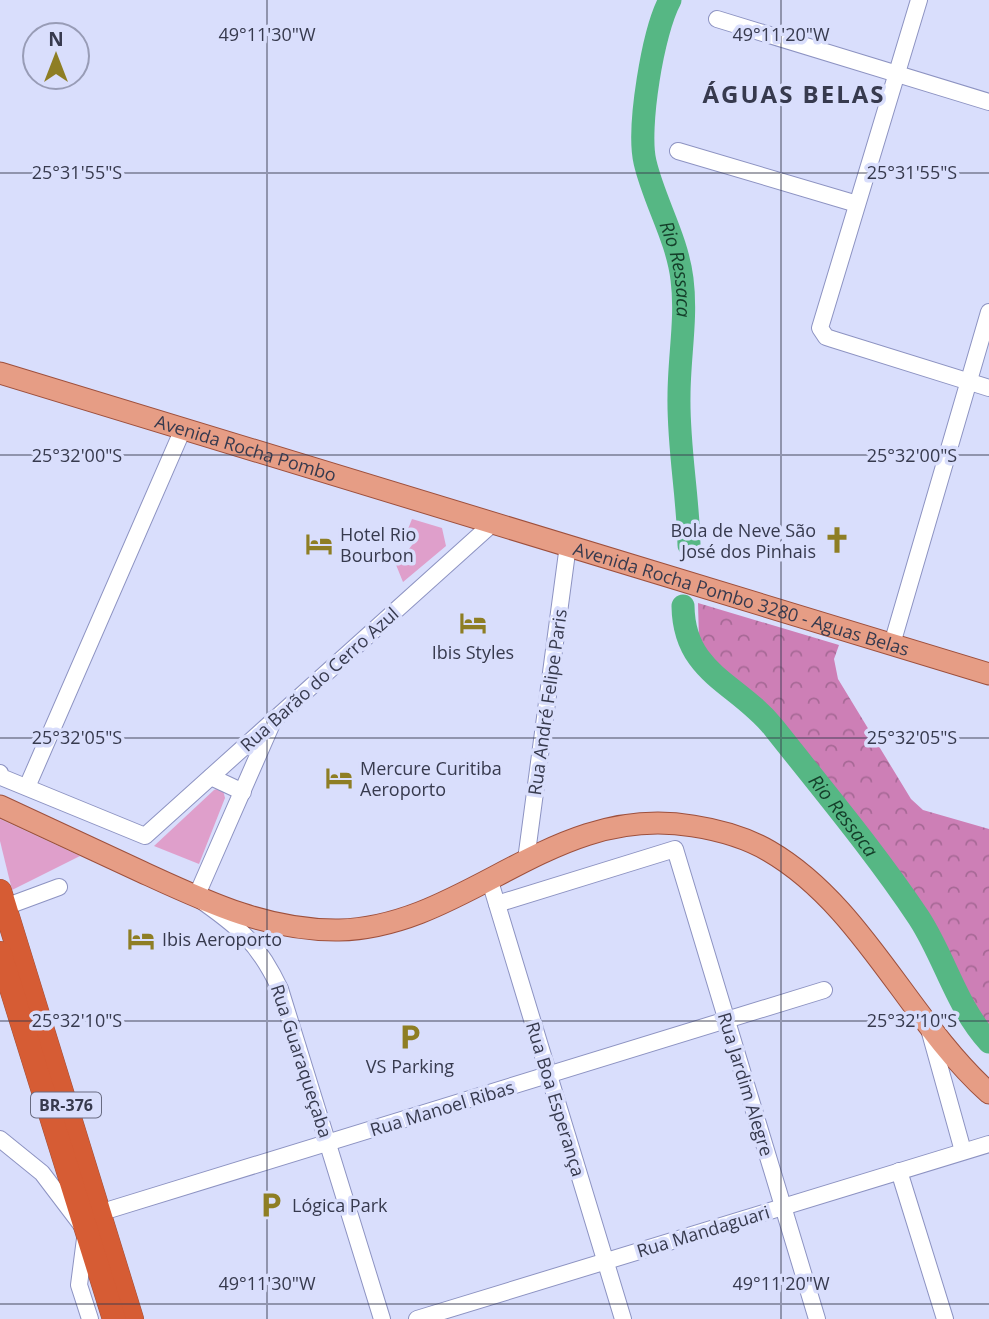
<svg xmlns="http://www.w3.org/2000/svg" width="989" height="1319" font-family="'Open Sans',sans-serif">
<defs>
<pattern id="forest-crowns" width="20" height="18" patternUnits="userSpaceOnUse" patternTransform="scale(1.75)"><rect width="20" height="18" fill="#cd7fb6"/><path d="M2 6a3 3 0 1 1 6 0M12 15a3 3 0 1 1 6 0" fill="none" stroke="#a76996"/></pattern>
</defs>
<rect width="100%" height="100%" fill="#d9defc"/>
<g fill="#df9fcb">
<path d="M 412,519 L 442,528 L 446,546 L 403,582 L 392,555 L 395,549 L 405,554 L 416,540 L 406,534 Z"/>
<path d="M 219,788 L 223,790 L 225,798 L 199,864 L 154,846 L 214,790 Z"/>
<path d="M 0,819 L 80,856 L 12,890 L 0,841 Z"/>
</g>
<path fill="url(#forest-crowns)" d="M 698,603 L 839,645 L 834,659 L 838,679 L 911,799 L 923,810 L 989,829 L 989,1028 L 945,955 L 914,897 L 777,723 L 755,700 L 705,659 L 699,641 Z"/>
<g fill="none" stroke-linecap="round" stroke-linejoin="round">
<g stroke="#56b784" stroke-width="23">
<path id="s1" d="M 670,0 C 653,31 637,128 645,162 C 654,201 677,238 682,279 C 687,318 679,357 679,396 C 678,446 688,495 689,545"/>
<path id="s2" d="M 683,606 C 684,674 737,682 774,728 C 823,790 875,852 919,918 C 945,958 956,1006 989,1042"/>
</g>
<defs>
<g id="minor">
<path d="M 919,0 L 820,328 L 826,337 L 832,339 L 989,388"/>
<path d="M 717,19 L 989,102"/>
<path d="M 678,151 L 857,204"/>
<path d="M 892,644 L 989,312"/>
<path d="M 274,719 L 196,897 C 238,926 258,942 280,989 L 382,1319"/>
<path d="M 0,773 L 1,777 L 145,836 L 493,523"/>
<path d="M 211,777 L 243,792"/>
<path d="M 27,787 L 183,429"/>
<path d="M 526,860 L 568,545"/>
<path d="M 489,878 L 623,1319"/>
<path d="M 497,904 L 675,849 L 817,1319"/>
<path d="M 5,907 L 59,887"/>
<path d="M 929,1029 L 963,1151"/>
<path d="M 0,1139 L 42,1173 L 86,1231 L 79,1285 L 90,1319"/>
<path d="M 899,1171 L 945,1319"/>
<path d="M 99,1213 L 824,990"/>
<path d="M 417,1319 L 989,1144"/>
</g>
<g id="major">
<path id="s3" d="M 0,373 L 989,674"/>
<path d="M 0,806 C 47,828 94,850 142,872 C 205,901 267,931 339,930 C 467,927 553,802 693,826 C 719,830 745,837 769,851 C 862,905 909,1021 989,1093"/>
</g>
<g id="highway">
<path d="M 0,891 L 132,1319"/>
<path d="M 0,953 L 114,1319"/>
</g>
</defs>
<use href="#minor" stroke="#8d93c2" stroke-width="18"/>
<use href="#major" stroke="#9e503d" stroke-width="23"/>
<use href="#highway" stroke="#9e503d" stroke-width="24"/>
<use href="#minor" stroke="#fff" stroke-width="16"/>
<use href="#major" stroke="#e69d85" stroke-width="21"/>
<use href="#highway" stroke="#d65c34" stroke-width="23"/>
</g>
<path fill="none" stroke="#373a4e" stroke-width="2" stroke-opacity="0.45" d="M 267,0 L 267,1319M 781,0 L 781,1319M 0,173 L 989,173M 0,455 L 989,455M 0,738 L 989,738M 0,1021 L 989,1021M 0,1304 L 989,1304"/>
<defs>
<symbol id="church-bare" viewBox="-9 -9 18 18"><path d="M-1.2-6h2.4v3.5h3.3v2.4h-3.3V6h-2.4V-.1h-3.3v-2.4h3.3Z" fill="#8e7e24" stroke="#d9defc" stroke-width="2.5" paint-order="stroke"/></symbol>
<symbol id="hotel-bare" viewBox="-9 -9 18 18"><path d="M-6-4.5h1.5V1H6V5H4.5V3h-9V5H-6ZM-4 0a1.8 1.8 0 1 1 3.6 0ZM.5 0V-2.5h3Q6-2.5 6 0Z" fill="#8e7e24" stroke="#d9defc" stroke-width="2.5" paint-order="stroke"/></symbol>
<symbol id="parking-bare" viewBox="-9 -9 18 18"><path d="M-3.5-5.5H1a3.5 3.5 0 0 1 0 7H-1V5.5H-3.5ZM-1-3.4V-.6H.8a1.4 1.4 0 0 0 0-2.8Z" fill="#8e7e24" stroke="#d9defc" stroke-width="2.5" paint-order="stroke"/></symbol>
</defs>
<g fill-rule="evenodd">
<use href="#church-bare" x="818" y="521" width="38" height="38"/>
<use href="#hotel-bare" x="300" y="525" width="38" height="38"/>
<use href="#hotel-bare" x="454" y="604" width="38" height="38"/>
<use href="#hotel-bare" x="320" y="759" width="38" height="38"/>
<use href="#hotel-bare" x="122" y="920" width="38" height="38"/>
<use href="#parking-bare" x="391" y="1018" width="38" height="38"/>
<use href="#parking-bare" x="252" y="1186" width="38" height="38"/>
</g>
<g text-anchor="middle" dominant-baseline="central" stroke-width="7" stroke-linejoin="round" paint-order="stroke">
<rect fill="#d9defc" stroke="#686b82" stroke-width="2" x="31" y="1092.5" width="70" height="25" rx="5"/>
<g font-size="16" font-weight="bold" fill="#373a4e">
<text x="66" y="1105">BR-376</text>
</g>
<g font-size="18" fill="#373a4e" stroke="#d9defc">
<text stroke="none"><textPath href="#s3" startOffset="257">Avenida Rocha Pombo</textPath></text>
<text stroke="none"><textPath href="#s3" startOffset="775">Avenida Rocha Pombo 3280 - Aguas Belas</textPath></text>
<text transform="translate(319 679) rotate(-42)">Rua Barão do Cerro Azul</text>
<text transform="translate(547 702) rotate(-82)">Rua André Felipe Paris</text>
<text transform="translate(302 1061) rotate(72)">Rua Guaraqueçaba</text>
<text transform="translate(746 1084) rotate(73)">Rua Jardim Alegre</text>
<text transform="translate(556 1099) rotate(73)">Rua Boa Esperança</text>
<text transform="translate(442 1108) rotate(-17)">Rua Manoel Ribas</text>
<text transform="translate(703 1231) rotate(-17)">Rua Mandaguari</text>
</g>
<g font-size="18" fill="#373a4e" stroke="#d9defc" text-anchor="start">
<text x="816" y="530" text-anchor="end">Bola de Neve São<tspan x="816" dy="21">José dos Pinhais</tspan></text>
<text x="340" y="534">Hotel Rio<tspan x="340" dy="21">Bourbon</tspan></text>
<text x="473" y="652" text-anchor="middle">Ibis Styles</text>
<text x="360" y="768">Mercure Curitiba<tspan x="360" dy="21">Aeroporto</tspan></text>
<text x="162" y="939">Ibis Aeroporto</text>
<text x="410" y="1066" text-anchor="middle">VS Parking</text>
<text x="292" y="1205">Lógica Park</text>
</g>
<g font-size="19" font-style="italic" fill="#143e29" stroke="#d9defc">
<text stroke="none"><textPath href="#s1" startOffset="278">Rio Ressaca</textPath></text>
<text stroke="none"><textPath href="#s2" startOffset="270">Rio Ressaca</textPath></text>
</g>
<g font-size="24" font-weight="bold" letter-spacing="2" fill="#373a4e" stroke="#d9defc">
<text x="794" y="93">ÁGUAS BELAS</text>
</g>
</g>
<g font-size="18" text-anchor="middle" fill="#373a4e" stroke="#d9defc" stroke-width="7" stroke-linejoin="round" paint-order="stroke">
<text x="267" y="41">49°11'30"W</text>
<text x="781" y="41">49°11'20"W</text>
<text x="77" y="179">25°31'55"S</text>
<text x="912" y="179">25°31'55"S</text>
<text x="77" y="462">25°32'00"S</text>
<text x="912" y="462">25°32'00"S</text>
<text x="77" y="744">25°32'05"S</text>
<text x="912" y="744">25°32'05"S</text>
<text x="77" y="1027">25°32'10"S</text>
<text x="912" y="1027">25°32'10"S</text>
<text x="267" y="1290">49°11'30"W</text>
<text x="781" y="1290">49°11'20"W</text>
</g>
<g transform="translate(56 56)"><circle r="33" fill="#d9defc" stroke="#989cb6" stroke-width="2"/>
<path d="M0-5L12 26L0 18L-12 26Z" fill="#8e7e24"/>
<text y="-10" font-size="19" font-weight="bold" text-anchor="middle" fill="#373a4e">N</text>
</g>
</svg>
